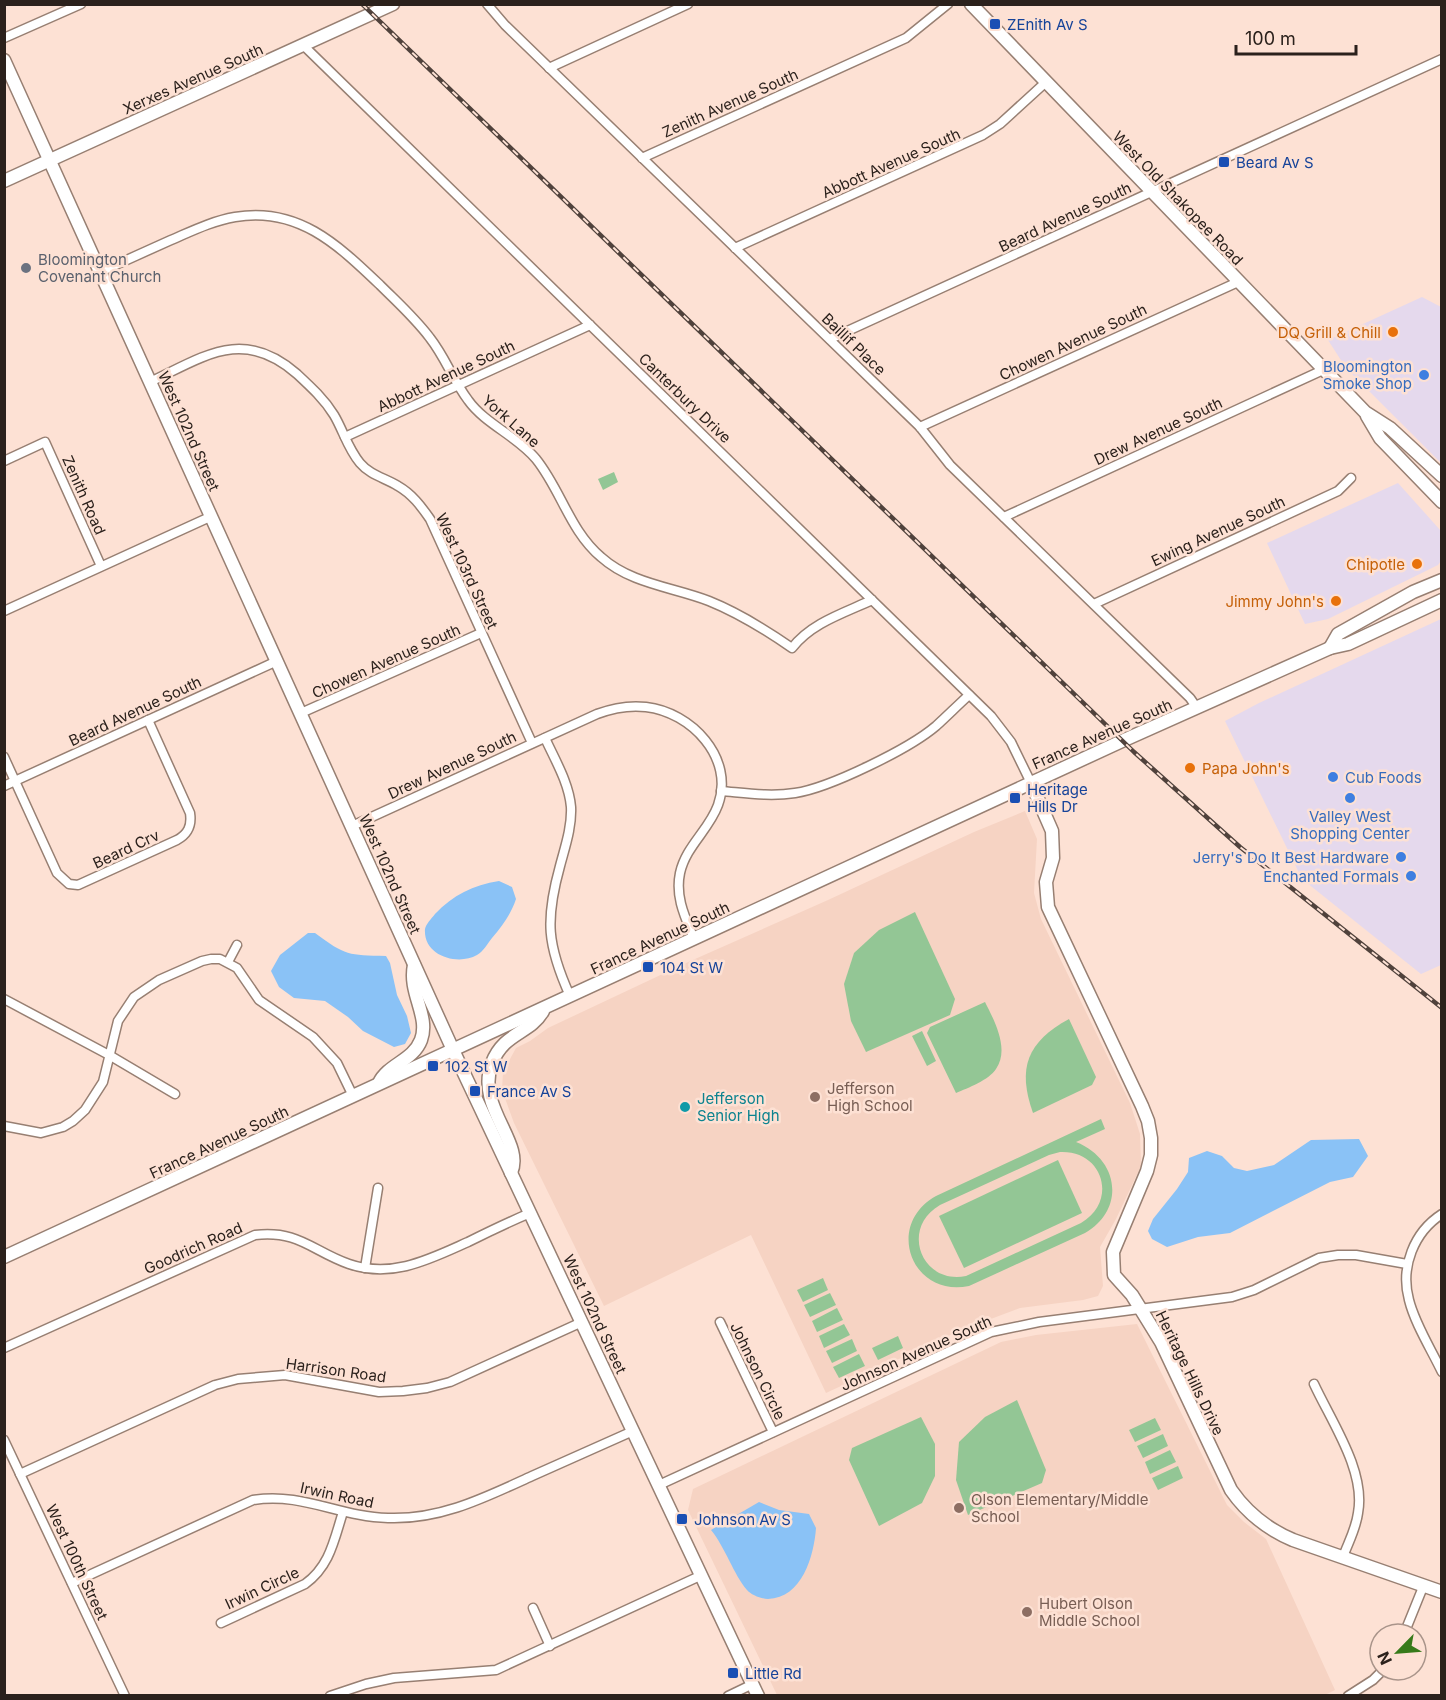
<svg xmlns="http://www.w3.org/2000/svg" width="1446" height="1700" font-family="Inter,sans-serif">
<rect width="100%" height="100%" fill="#fde1d4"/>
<g fill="#e5d9ed">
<path d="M 1422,297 L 1441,307 L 1441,463 L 1346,368 L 1328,340 Z"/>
<path d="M 1398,483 L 1441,531 L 1441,561 L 1438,565 L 1328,619 L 1305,624 L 1267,543 Z"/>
<path d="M 1441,619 L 1441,965 L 1421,974 L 1302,879 L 1225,721 L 1259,703 Z"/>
</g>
<g fill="#f6d3c3">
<path d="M 1025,811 L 1037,839 L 1034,893 L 1041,919 L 1130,1103 L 1140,1134 L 1141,1166 L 1116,1219 L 1100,1247 L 1103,1286 L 1098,1296 L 1083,1300 L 1020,1308 L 959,1331 L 826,1393 L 751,1235 L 604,1306 L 514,1123 L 502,1090 L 503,1072 L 516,1048 L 530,1041 L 548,1028 L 686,963 L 828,900 L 974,832 Z"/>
<path d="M 1137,1324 L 1227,1505 L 1244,1522 L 1266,1539 L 1335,1690 L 1323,1696 L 777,1695 L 688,1510 L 693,1489 L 1001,1342 L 1036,1335 Z"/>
</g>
<g fill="#93c695" fill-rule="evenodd">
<path d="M 614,472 L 618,482 L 603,490 L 598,479 Z"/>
<path d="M 915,912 L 955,999 L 950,1015 L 866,1052 L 851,1021 L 844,984 L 854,953 L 879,930 Z"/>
<path d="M 985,1002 C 994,1020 1010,1049 996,1069 C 989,1080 968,1088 956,1093 L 927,1033 L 930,1027 Z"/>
<path d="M 1069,1019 L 1096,1077 L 1092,1085 L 1033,1113 C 1017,1068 1027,1042 1069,1019 Z"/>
<path d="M 922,1031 L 936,1061 L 927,1066 L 912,1036 Z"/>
<path d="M 1101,1119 L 1105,1129 L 1076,1142 C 1119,1159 1126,1209 1085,1233 L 969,1286 C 912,1298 884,1225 936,1196 ZM 1060,1152 C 1104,1150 1118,1202 1081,1223 L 966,1276 C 921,1285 900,1228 940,1205 L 1049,1155 Z"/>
<path d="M 1058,1160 L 1082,1213 L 964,1268 L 939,1216 Z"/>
<path d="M 823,1278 L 828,1290 L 803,1302 L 797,1290 Z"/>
<path d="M 830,1293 L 836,1305 L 810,1317 L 804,1305 Z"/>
<path d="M 837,1308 L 843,1320 L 817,1332 L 812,1321 Z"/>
<path d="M 844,1324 L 850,1335 L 824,1348 L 819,1336 Z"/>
<path d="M 898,1336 L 903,1348 L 878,1360 L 872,1348 Z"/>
<path d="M 852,1339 L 857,1351 L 832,1363 L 826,1351 Z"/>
<path d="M 859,1354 L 865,1366 L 839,1378 L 833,1367 Z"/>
<path d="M 1017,1400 L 1046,1470 L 1042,1483 L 968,1515 L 956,1480 L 959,1442 L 985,1417 Z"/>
<path d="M 921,1417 L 935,1444 L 935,1476 L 922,1503 L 879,1526 L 849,1460 L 852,1448 Z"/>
<path d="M 1155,1418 L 1161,1430 L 1135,1442 L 1129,1430 Z"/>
<path d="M 1163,1434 L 1168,1446 L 1143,1458 L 1137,1446 Z"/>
<path d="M 1170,1450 L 1176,1462 L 1150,1474 L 1145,1462 Z"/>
<path d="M 1178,1466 L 1183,1478 L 1158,1490 L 1152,1478 Z"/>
</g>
<g fill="#8ac2f6">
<path d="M 499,881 L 512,887 L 516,899 C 511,914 503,925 492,938 C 488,943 483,952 477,955 C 458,966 423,956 425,929 C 426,924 431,919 435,914 C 453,895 473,885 499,881 Z"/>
<path d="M 308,933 L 315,933 C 346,956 348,955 386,956 L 390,963 L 397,995 L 407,1016 L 411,1033 L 405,1044 L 394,1047 L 363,1031 L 348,1017 L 325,1001 L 294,998 L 279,987 L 271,971 L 280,955 Z"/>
<path d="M 1359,1139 L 1368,1156 L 1353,1177 L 1330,1182 L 1230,1233 L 1198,1237 L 1167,1247 L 1152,1239 L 1148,1231 L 1153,1219 L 1177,1189 L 1188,1172 L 1189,1158 L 1207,1151 L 1222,1156 L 1234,1168 L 1247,1171 L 1274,1165 L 1311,1140 Z"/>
<path d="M 759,1502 L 779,1510 L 809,1514 L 816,1528 C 814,1556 802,1598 768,1599 C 762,1599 751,1595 747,1590 C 734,1575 725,1547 711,1530 Z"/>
</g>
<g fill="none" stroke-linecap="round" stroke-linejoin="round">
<defs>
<g id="street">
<path d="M 487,4 L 505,25 L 920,427 L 950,465 L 1190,698 L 1197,708"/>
<path d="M 4,38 L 81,4"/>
<path d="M 303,45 L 991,716 L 1011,742 L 1031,783"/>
<path d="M 549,68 L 688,4"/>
<path d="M 642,158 L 906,38 L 948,4"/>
<path d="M 735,248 L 983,135 L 1000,124 L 1046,82"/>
<path d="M 100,272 C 124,261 147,251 171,240 C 192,231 212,221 235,217 C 298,206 338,245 380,285 C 397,302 415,318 430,338 C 445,357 453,380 468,400 C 485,424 517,436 536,459 C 561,490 570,531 601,557 C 631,584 673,587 709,601 C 739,613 766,630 792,648 C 811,623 844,613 872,600"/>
<path d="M 830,339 L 1442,59"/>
<path d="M 150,382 C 205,356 243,327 297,374 C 311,387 324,399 334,415 C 343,430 348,449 360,463 C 370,475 385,478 398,486 C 412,494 421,506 430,519 L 532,743"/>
<path d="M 920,427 L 1238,282"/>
<path d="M 345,437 L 590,325"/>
<path d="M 4,461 L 45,442 L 101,566"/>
<path d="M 1004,517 L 1323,370"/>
<path d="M 1094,604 L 1338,491 L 1351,478"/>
<path d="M 4,611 L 212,516"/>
<path d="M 301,713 L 481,633"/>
<path d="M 545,738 C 555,760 569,783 571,807 C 572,827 565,847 560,866 C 545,920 547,945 570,996"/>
<path d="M 4,757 L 57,873 L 69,884 L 78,885 L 177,840 C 188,834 192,826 190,813 L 148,720"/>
<path d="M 4,786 L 277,661"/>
<path d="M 721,791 C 745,793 770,797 795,793 C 829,788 909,749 936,726 C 947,716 958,705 969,695"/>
<path d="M 352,826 L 597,714 C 613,708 629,705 646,707 C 691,712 735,758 718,805 C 709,830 686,846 680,873 C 675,897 685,917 694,939"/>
<path d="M 228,962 L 237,945"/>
<path d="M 4,999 L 109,1055 L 175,1094"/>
<path d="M 4,1126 L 41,1133 L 63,1127 L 73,1121 L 85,1110 L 103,1082 L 118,1021 L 134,997 L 159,980 L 202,961 L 211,959 L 220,959 L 237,968 L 259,1000 L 313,1037 L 337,1063 L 353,1096"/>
<path d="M 1442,1214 C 1414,1232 1400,1267 1409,1300 C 1415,1324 1431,1349 1442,1372"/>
<path d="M 365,1268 L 378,1188"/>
<path d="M 720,1322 L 773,1432"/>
<path d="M 4,1348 L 255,1235 C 299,1230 312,1251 349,1264 C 392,1279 430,1259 468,1242 C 488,1232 509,1222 530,1213"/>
<path d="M 1314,1384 C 1331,1421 1366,1471 1358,1513 C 1356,1529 1348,1543 1343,1557"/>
<path d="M 4,1440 L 125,1696"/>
<path d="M 20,1474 L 215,1385 L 238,1379 L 285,1375 L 379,1392 L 403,1391 L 427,1388 L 450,1382 L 582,1322"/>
<path d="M 659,1485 L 991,1332 L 1039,1322 L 1232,1297 L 1254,1290 L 1319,1258 L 1338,1255 L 1356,1255 L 1407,1264"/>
<path d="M 72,1583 L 253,1500 C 302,1492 340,1517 388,1518 C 441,1520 486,1497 532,1476 C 566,1461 599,1446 633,1431"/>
<path d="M 533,1608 L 550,1646"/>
<path d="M 221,1623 L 305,1584 C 330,1566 334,1540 343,1512"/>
<path d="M 1404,1634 L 1423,1587"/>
<path d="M 330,1696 L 366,1684 L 394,1678 L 496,1670 L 702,1575"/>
<path d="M 728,1696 L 753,1684"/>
<path d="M 1348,1696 L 1373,1680 L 1383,1670"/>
</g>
<g id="secondary">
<path d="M 971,4 L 1365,412 L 1390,428 L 1442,476"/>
<path d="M 4,60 L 453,1050 L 758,1696"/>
<path d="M 4,181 L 393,4"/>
<path d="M 1367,416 L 1380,438 L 1442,502"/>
<path d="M 1330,648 L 1338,634 L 1413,592 L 1442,580"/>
<path d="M 1031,783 L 1052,831 L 1053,858 L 1046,882 L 1048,907 L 1142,1106 L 1148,1121 L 1151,1138 L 1151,1155 L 1147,1171 L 1113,1252 L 1114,1275 L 1132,1295 L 1161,1342 L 1231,1490 C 1247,1513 1267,1529 1293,1540 L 1442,1592"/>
<path d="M 379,1083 C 388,1064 413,1061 421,1040 C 430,1016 408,993 414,965"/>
<path d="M 511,1173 C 525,1142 475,1107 492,1063 C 504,1032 530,1034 543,1011"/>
<path d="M 4,1257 L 1122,741 L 1330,648 L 1348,644 L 1442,600"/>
</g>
</defs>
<use href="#street" stroke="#977f72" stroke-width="11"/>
<use href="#secondary" stroke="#977f72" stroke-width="15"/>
<use href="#street" stroke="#fff" stroke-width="8"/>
<use href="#secondary" stroke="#fff" stroke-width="12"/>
<defs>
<path id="rail" d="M 362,4 L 1134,752 L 1240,847 L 1442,1008"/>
</defs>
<use href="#rail" stroke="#50423c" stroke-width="4.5"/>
<use href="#rail" stroke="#fde1d4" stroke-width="2" stroke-dasharray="7" stroke-linecap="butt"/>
</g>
<g fill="#1a4fb4" stroke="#fde1d4" stroke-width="2">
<rect x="989" y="18" width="12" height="12" rx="3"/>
<rect x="1218" y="156" width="12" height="12" rx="3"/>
<rect x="1009" y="792" width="12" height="12" rx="3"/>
<rect x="642" y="961" width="12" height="12" rx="3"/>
<rect x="427" y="1060" width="12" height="12" rx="3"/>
<rect x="469" y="1085" width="12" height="12" rx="3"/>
<rect x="676" y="1513" width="12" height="12" rx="3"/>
<rect x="727" y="1667" width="12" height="12" rx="3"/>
</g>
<circle fill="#6b7280" stroke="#fde1d4" stroke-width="2" cx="26" cy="268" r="6"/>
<g fill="#e8710a" stroke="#fde1d4" stroke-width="2">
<circle cx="1393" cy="332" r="6"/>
<circle cx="1417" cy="564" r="6"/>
<circle cx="1336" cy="601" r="6"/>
<circle cx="1190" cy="768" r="6"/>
</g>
<g fill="#3f7fe0" stroke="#fde1d4" stroke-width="2">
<circle cx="1424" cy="375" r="6"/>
<circle cx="1333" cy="777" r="6"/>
<circle cx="1350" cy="798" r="6"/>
<circle cx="1401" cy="857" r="6"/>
<circle cx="1411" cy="876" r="6"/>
</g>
<g fill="#8d6e63" stroke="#fde1d4" stroke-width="2">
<circle cx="815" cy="1097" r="6"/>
<circle cx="959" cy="1508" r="6"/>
<circle cx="1027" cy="1612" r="6"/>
</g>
<circle fill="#0f9aa8" stroke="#fde1d4" stroke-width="2" cx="685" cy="1107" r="6"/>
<g text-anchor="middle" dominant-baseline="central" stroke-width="5" stroke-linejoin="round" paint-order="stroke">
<g font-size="15" fill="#164399" stroke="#fde1d4" text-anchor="start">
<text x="1007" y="24">ZEnith Av S</text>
<text x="1236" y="162">Beard Av S</text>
<text x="1027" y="789">Heritage<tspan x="1027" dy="17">Hills Dr</tspan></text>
<text x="660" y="967">104 St W</text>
<text x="445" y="1066">102 St W</text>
<text x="487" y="1091">France Av S</text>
<text x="694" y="1519">Johnson Av S</text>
<text x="745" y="1673">Little Rd</text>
</g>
<g font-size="15" fill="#2b211c" stroke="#fde1d4">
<text transform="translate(193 79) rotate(-24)">Xerxes Avenue South</text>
<text transform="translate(730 103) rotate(-24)">Zenith Avenue South</text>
<text transform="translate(891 163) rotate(-24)">Abbott Avenue South</text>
<text transform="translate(1178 198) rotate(46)">West Old Shakopee Road</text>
<text transform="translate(1065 217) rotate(-25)">Beard Avenue South</text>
<text transform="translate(1073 342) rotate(-25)">Chowen Avenue South</text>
<text transform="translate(854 344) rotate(44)">Baillif Place</text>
<text transform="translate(446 376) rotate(-25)">Abbott Avenue South</text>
<text transform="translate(685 398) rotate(44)">Canterbury Drive</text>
<text transform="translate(511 421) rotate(41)">York Lane</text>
<text transform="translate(189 431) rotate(66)">West 102nd Street</text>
<text transform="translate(1158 431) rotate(-25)">Drew Avenue South</text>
<text transform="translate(84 495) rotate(66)">Zenith Road</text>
<text transform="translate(1218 531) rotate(-25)">Ewing Avenue South</text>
<text transform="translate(467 571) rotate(65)">West 103rd Street</text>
<text transform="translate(386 661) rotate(-24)">Chowen Avenue South</text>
<text transform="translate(135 711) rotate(-25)">Beard Avenue South</text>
<text transform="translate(1102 734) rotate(-24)">France Avenue South</text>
<text transform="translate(452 765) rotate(-25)">Drew Avenue South</text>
<text transform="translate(126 849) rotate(-25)">Beard Crv</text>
<text transform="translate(390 874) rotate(66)">West 102nd Street</text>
<text transform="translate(660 938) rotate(-25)">France Avenue South</text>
<text transform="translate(219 1142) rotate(-25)">France Avenue South</text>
<text transform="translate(193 1248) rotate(-24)">Goodrich Road</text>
<text transform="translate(595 1314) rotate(65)">West 102nd Street</text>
<text transform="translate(916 1353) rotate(-24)">Johnson Avenue South</text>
<text transform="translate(336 1370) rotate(8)">Harrison Road</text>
<text transform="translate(758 1371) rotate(64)">Johnson Circle</text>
<text transform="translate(1190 1373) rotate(64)">Heritage Hills Drive</text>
<text transform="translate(337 1495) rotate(12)">Irwin Road</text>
<text transform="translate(77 1562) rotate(65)">West 100th Street</text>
<text transform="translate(262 1588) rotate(-25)">Irwin Circle</text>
</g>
<g font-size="15" fill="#5b616d" stroke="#fde1d4" text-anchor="start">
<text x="38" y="259">Bloomington<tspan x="38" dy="17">Covenant Church</tspan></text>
</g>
<g font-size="15" fill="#c56008" stroke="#fde1d4" text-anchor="end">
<text x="1381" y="332">DQ Grill &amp; Chill</text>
<text x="1405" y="564">Chipotle</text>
<text x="1324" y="601">Jimmy John's</text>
<text x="1202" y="768" text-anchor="start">Papa John's</text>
</g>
<g font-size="15" fill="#366cbe" stroke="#fde1d4" text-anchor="end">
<text x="1412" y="366">Bloomington<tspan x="1412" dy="17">Smoke Shop</tspan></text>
<text x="1345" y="777" text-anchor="start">Cub Foods</text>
<text x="1350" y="816" text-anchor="middle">Valley West<tspan x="1350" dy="17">Shopping Center</tspan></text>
<text x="1389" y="857">Jerry's Do It Best Hardware</text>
<text x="1399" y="876">Enchanted Formals</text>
</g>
<g font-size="15" fill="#785e54" stroke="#fde1d4" text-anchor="start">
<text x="827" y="1088">Jefferson<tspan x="827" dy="17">High School</tspan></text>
<text x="971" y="1499">Olson Elementary/Middle<tspan x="971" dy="17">School</tspan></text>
<text x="1039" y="1603">Hubert Olson<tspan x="1039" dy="17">Middle School</tspan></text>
</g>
<g font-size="15" fill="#0d838f" stroke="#fde1d4" text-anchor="start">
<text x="697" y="1098">Jefferson<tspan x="697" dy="17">Senior High</tspan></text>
</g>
</g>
<rect width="1446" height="1700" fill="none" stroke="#2b211c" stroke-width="12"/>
<g transform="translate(1398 1652) rotate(245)"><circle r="28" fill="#fde1d4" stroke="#a9948a" stroke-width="1.5"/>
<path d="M0-4.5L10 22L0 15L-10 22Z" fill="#377a1a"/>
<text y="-9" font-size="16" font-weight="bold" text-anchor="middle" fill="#2b211c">N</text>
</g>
<path d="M1236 45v9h120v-9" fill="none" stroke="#2b211c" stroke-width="3"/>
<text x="1245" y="45" font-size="18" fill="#2b211c" stroke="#fde1d4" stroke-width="4.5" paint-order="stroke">100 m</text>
</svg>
